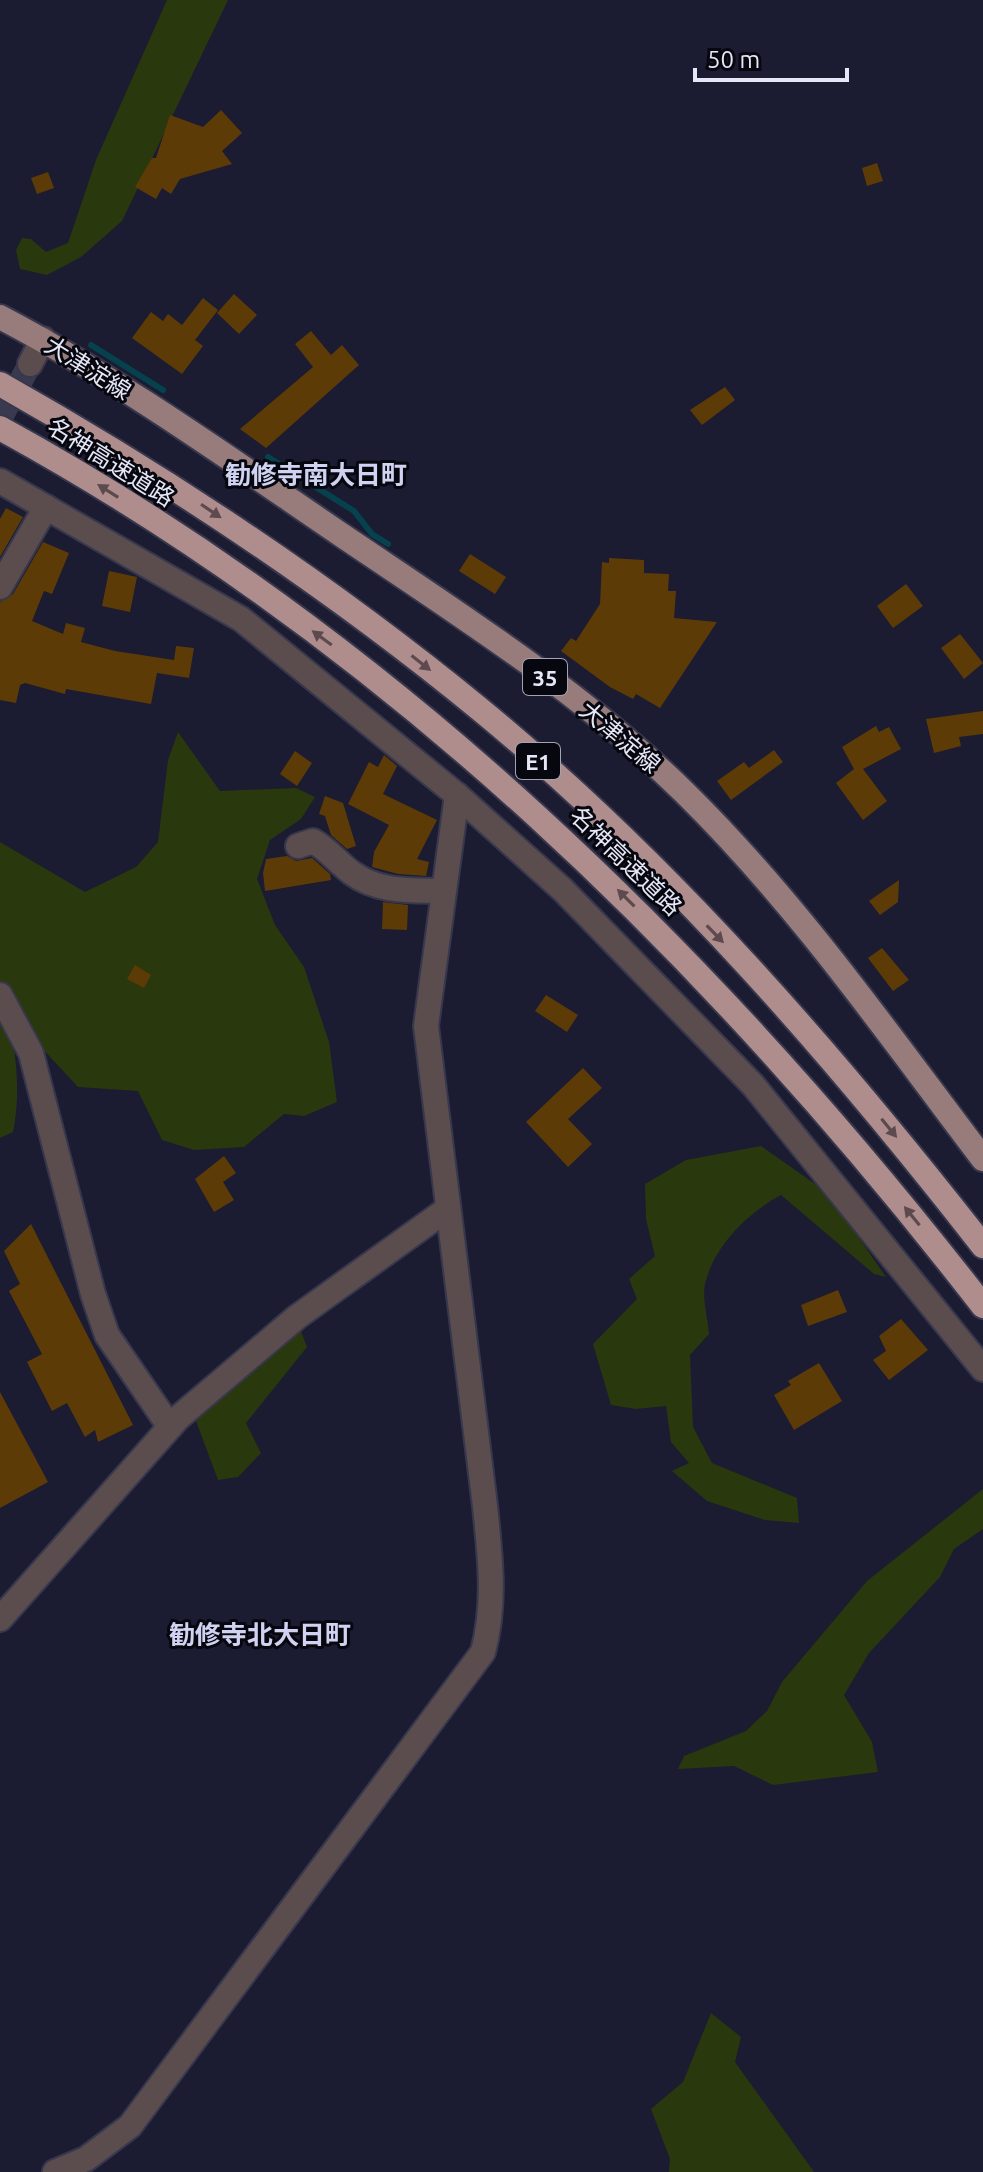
<svg xmlns="http://www.w3.org/2000/svg" width="983" height="2172" font-family="Ubuntu,'Noto Sans JP',sans-serif">
<rect width="100%" height="100%" fill="#1b1b31"/>
<g fill="#2a380e">
<path d="M 167,0 L 228,0 L 122,221 L 81,257 L 47,275 L 20,269 L 16,250 L 22,238 L 31,239 L 46,252 L 68,243 L 96,160 Z"/>
<path d="M 178,732 L 220,791 L 296,788 L 315,797 L 301,819 L 270,840 L 257,879 L 275,925 L 304,967 L 329,1042 L 337,1102 L 304,1116 L 284,1114 L 244,1147 L 194,1150 L 162,1140 L 138,1091 L 78,1087 L 38,1044 L 5,1001 C 15,1046 22,1087 13,1132 L 0,1138 L 0,842 L 85,892 L 136,867 L 158,842 L 168,760 Z"/>
<path d="M 761,1146 L 828,1193 L 886,1277 L 874,1274 L 781,1195 C 748,1213 714,1246 705,1284 C 702,1298 708,1319 709,1334 L 690,1355 L 693,1427 L 712,1463 L 797,1498 L 799,1523 L 765,1520 L 707,1501 L 672,1471 L 689,1463 L 671,1442 L 666,1406 L 636,1409 L 611,1405 L 593,1344 L 637,1299 L 629,1279 L 655,1256 L 646,1219 L 645,1184 L 686,1160 Z"/>
<path d="M 299,1326 L 307,1347 L 246,1423 L 261,1453 L 238,1477 L 218,1480 L 193,1413 Z"/>
<path d="M 983,1489 L 983,1529 L 954,1549 L 940,1577 L 869,1653 L 844,1695 L 872,1742 L 878,1772 L 773,1785 L 734,1766 L 678,1769 L 684,1756 L 746,1731 L 767,1711 L 782,1682 L 867,1581 Z"/>
<path d="M 711,2013 L 741,2037 L 735,2062 L 814,2172 L 669,2172 L 670,2159 L 651,2109 L 683,2082 Z"/>
</g>
<g fill="none" stroke-linecap="round" stroke-linejoin="round">
<g stroke="#06414e" stroke-width="6">
<path d="M 91,345 L 163,390"/>
<path d="M 268,457 L 354,511 L 372,534 L 388,544"/>
</g>
</g>
<g fill="#5d3b06">
<path d="M 221,110 L 242,133 L 222,151 L 232,164 L 180,179 L 171,194 L 162,188 L 156,199 L 135,187 L 152,158 L 156,158 L 170,115 L 203,127 Z"/>
<path d="M 877,163 L 883,181 L 867,186 L 862,168 Z"/>
<path d="M 48,172 L 54,188 L 37,194 L 31,178 Z"/>
<path d="M 234,294 L 257,315 L 239,334 L 217,313 Z"/>
<path d="M 203,298 L 218,310 L 195,340 L 203,346 L 182,374 L 132,338 L 151,312 L 163,321 L 168,314 L 182,325 Z"/>
<path d="M 311,331 L 331,355 L 342,345 L 359,365 L 266,448 L 240,429 L 313,367 L 295,344 Z"/>
<path d="M 725,387 L 735,400 L 702,425 L 690,410 Z"/>
<path d="M 6,508 L 23,517 L 0,557 L 0,519 Z"/>
<path d="M 43,542 L 69,553 L 52,594 L 44,591 L 32,621 L 63,634 L 66,623 L 85,628 L 81,642 L 115,651 L 174,660 L 176,646 L 194,648 L 189,678 L 157,673 L 151,704 L 66,689 L 65,694 L 25,683 L 20,685 L 16,703 L 0,700 L 0,602 L 13,594 Z"/>
<path d="M 470,554 L 506,577 L 495,594 L 459,571 Z"/>
<path d="M 609,558 L 644,560 L 644,573 L 669,574 L 668,591 L 676,591 L 674,618 L 717,622 L 660,708 L 636,694 L 633,699 L 610,687 L 561,651 L 571,638 L 576,641 L 600,604 L 602,562 L 609,563 Z"/>
<path d="M 109,571 L 137,577 L 130,612 L 102,606 Z"/>
<path d="M 906,584 L 923,606 L 893,628 L 877,606 Z"/>
<path d="M 960,634 L 983,663 L 964,679 L 941,648 Z"/>
<path d="M 983,711 L 983,734 L 959,737 L 961,746 L 934,753 L 926,719 Z"/>
<path d="M 876,726 L 879,732 L 889,727 L 901,749 L 863,769 L 887,801 L 863,820 L 836,783 L 854,769 L 842,747 Z"/>
<path d="M 774,750 L 783,762 L 731,800 L 717,781 L 744,762 L 749,768 Z"/>
<path d="M 295,751 L 312,763 L 297,786 L 280,774 Z"/>
<path d="M 384,755 L 397,766 L 383,794 L 437,820 L 417,859 L 429,862 L 426,876 L 398,874 L 372,867 L 374,852 L 389,825 L 348,804 L 369,762 L 378,767 Z"/>
<path d="M 325,796 L 343,803 L 356,846 L 347,849 L 331,835 L 325,816 L 319,814 Z"/>
<path d="M 287,856 L 296,861 L 312,858 L 330,874 L 331,880 L 265,891 L 263,873 L 266,859 Z"/>
<path d="M 899,880 L 898,902 L 880,915 L 869,901 Z"/>
<path d="M 383,902 L 408,905 L 407,930 L 382,929 Z"/>
<path d="M 882,948 L 909,980 L 893,991 L 868,958 Z"/>
<path d="M 135,965 L 151,975 L 144,988 L 127,979 Z"/>
<path d="M 546,995 L 578,1015 L 567,1032 L 535,1011 Z"/>
<path d="M 583,1068 L 602,1088 L 568,1119 L 592,1144 L 568,1167 L 526,1122 Z"/>
<path d="M 224,1156 L 236,1173 L 223,1182 L 234,1200 L 214,1212 L 195,1179 Z"/>
<path d="M 31,1224 L 133,1425 L 98,1442 L 95,1430 L 85,1437 L 67,1403 L 52,1411 L 27,1362 L 42,1354 L 9,1291 L 20,1284 L 4,1251 Z"/>
<path d="M 838,1290 L 847,1312 L 808,1326 L 801,1305 Z"/>
<path d="M 901,1319 L 928,1350 L 889,1380 L 873,1360 L 886,1351 L 879,1336 Z"/>
<path d="M 819,1363 L 842,1401 L 794,1430 L 774,1395 L 791,1385 L 788,1381 Z"/>
<path d="M 0,1392 L 48,1482 L 0,1508 Z"/>
</g>
<g fill="none" stroke-linecap="round" stroke-linejoin="round">
<path stroke="#393a4f" stroke-width="24" stroke-dasharray="24 12" stroke-linecap="butt" d="M 0,419 L 30,364"/>
<defs>
<g id="street">
<path d="M 30,364 L 43,339"/>
<path d="M 0,481 L 241,619 L 457,795 L 563,890 L 753,1085 L 983,1369"/>
<path d="M 0,587 L 46,507"/>
<path d="M 298,846 L 313,841 C 329,850 338,863 352,873 C 379,893 412,890 443,891"/>
<path d="M 0,995 L 31,1053 L 93,1294 L 107,1335 L 170,1427"/>
<path d="M 0,1619 L 178,1418 L 297,1317 L 446,1210"/>
<path d="M 55,2172 L 86,2159 L 130,2126 L 483,1652 C 496,1603 490,1556 485,1506 L 426,1026 L 457,795"/>
</g>
<path id="primary" d="M 0,317 C 120,380 231,460 343,536 C 460,615 583,693 684,792 C 797,903 888,1034 983,1159"/>
<g id="highway">
<path d="M 0,384 C 170,480 331,587 482,711 C 670,866 833,1054 983,1246"/>
<path d="M 0,428 C 391,642 712,956 983,1306"/>
</g>
</defs>
<use href="#street" stroke="#37384d" stroke-width="28"/>
<use href="#primary" stroke="#37384d" stroke-width="28"/>
<use href="#highway" stroke="#37384d" stroke-width="28"/>
<use href="#street" stroke="#5b4c4d" stroke-width="24"/>
<use href="#primary" stroke="#987b7b" stroke-width="24"/>
<use href="#highway" stroke="#b08d8d" stroke-width="24"/>
</g>
<defs><path id="oneway-solid" d="M-6-.8H1V-3.2L6.5 0L1 3.2V.8H-6Z" transform="scale(2)"/></defs>
<g fill="#5c4a4e">
<use href="#oneway-solid" transform="translate(108 491) rotate(-148)"/>
<use href="#oneway-solid" transform="translate(211 511) rotate(34)"/>
<use href="#oneway-solid" transform="translate(322 638) rotate(-144)"/>
<use href="#oneway-solid" transform="translate(421 663) rotate(38)"/>
<use href="#oneway-solid" transform="translate(626 898) rotate(-135)"/>
<use href="#oneway-solid" transform="translate(715 934) rotate(46)"/>
<use href="#oneway-solid" transform="translate(889 1128) rotate(51)"/>
<use href="#oneway-solid" transform="translate(912 1216) rotate(-129)"/>
</g>
<g text-anchor="middle" dominant-baseline="central" stroke-width="6" stroke-linejoin="round" paint-order="stroke">
<g fill="#070710" stroke="#a2a4b1" stroke-width="2">
<rect x="523" y="659" width="44" height="36" rx="6"/>
<rect x="516" y="743" width="44" height="36" rx="6"/>
</g>
<g font-size="22" font-weight="bold" fill="#e5e7f6">
<text x="545" y="677">35</text>
<text x="538" y="761">E1</text>
</g>
<g font-size="24" fill="#e5e7f6" stroke="#070710">
<text transform="translate(88 368) rotate(32)">大津淀線</text>
<text transform="translate(111 462) rotate(32)">名神高速道路</text>
<text transform="translate(620 737) rotate(40)">大津淀線</text>
<text transform="translate(626 861) rotate(44)">名神高速道路</text>
</g>
<g font-size="26" font-weight="bold" fill="#d0d2f1" stroke="#070710">
<text x="316" y="474">勧修寺南大日町</text>
<text x="260" y="1634">勧修寺北大日町</text>
</g>
</g>
<path d="M695 68v12h152v-12" fill="none" stroke="#e5e7f6" stroke-width="4"/>
<text x="707" y="68" font-size="24" fill="#e5e7f6" stroke="#070710" stroke-width="6" paint-order="stroke">50 m</text>
</svg>
